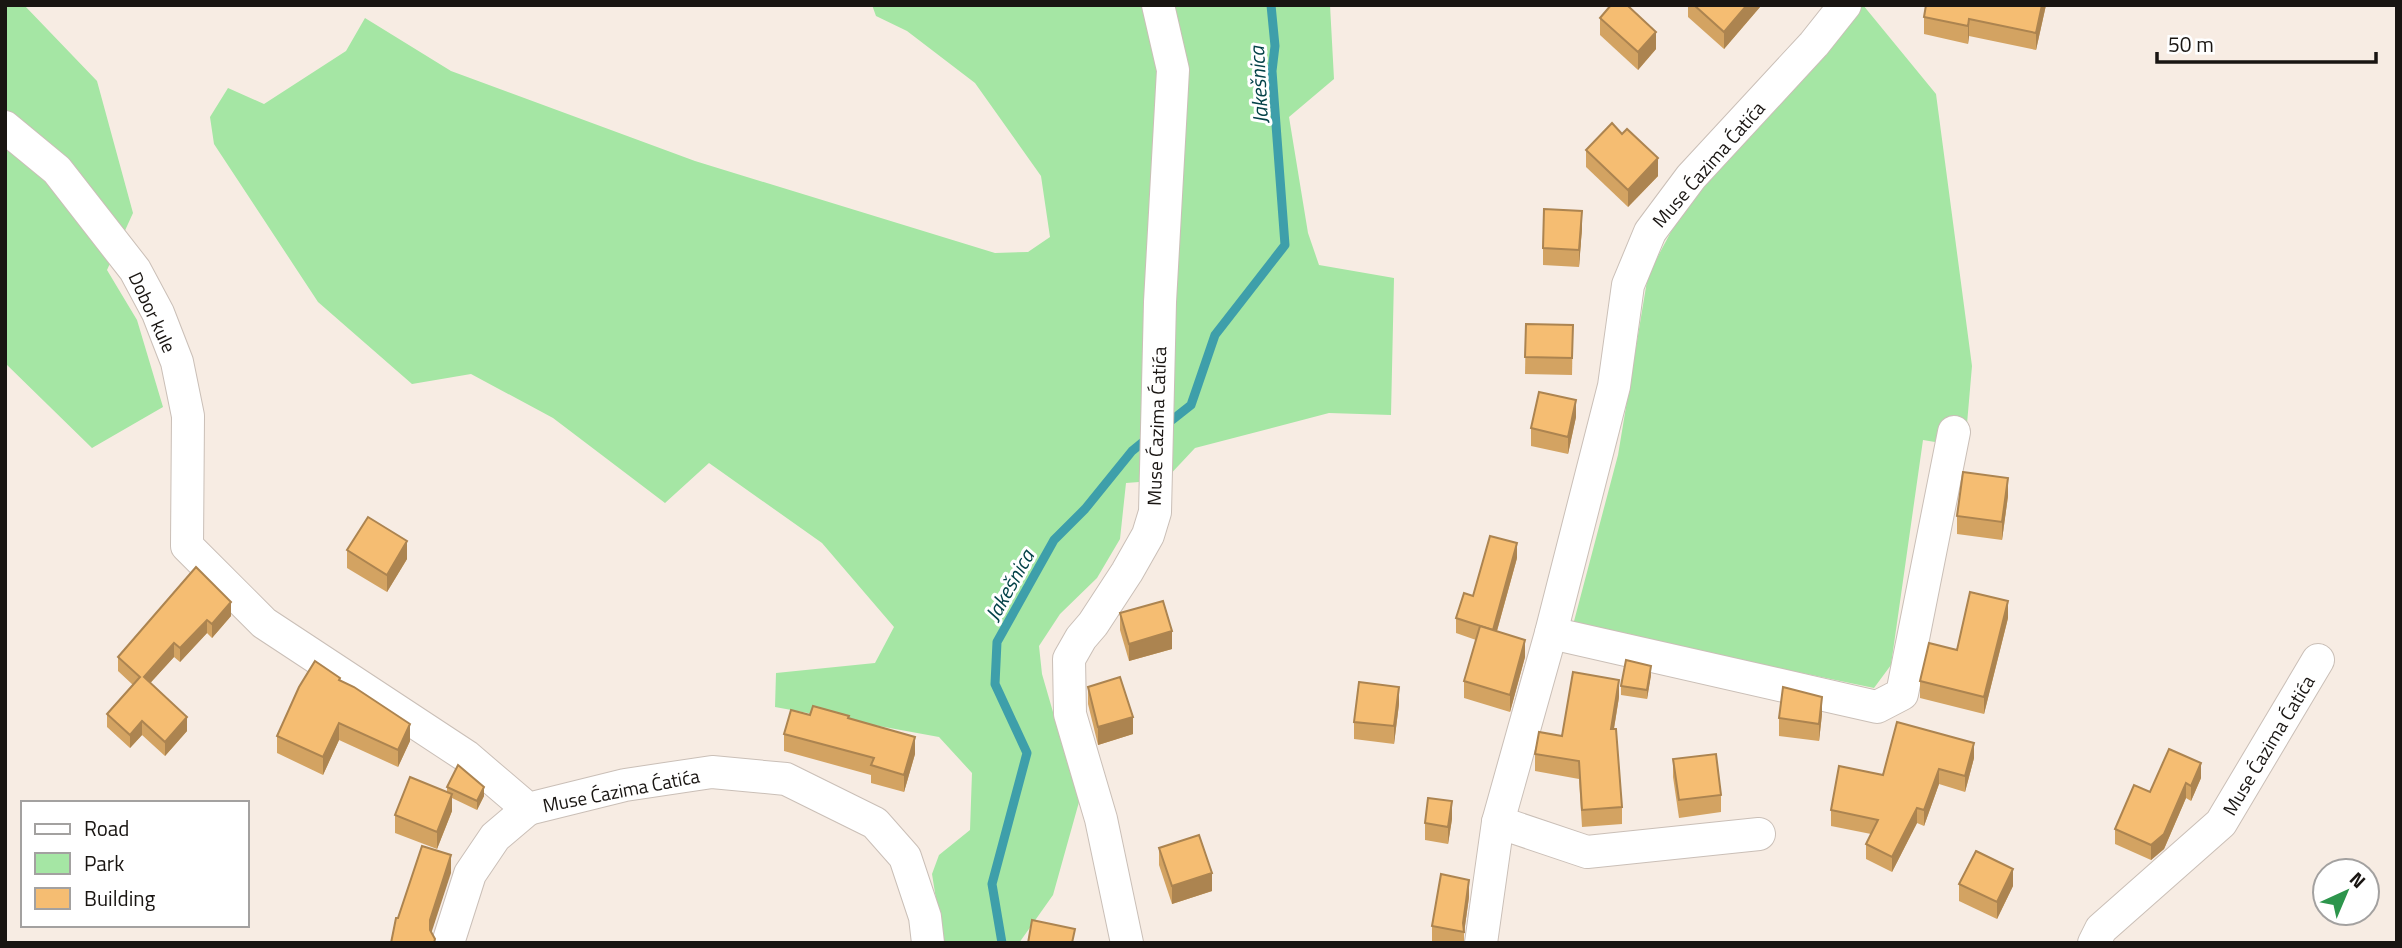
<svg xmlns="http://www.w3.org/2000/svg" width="2402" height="948" font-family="'Titillium Web',sans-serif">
<rect width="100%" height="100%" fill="#f7ece3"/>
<g fill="#a5e6a4">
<path d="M 5,5 L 24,5 L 97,81 L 133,213 L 107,270 L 137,320 L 163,407 L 92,448 L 5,363 Z"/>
<path d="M 872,5 L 1330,5 L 1334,79 L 1289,117 L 1308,233 L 1319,265 L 1394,278 L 1391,415 L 1329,413 L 1195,448 L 1165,480 L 1126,483 L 1120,539 L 1097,578 L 1060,614 L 1039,646 L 1042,674 L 1079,802 L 1053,895 L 1019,943 L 943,943 L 932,874 L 939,855 L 970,830 L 972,773 L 939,737 L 775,707 L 776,673 L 875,663 L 894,627 L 822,543 L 709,463 L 665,503 L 553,418 L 471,374 L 412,384 L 318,302 L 214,144 L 210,117 L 228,88 L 264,104 L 346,51 L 365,18 L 451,71 L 695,161 L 995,253 L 1028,252 L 1050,237 L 1041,176 L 975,83 L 907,31 L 876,16 Z"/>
<path d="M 1863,5 L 1936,94 L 1972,366 L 1965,447 L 1923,440 L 1891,665 L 1874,688 L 1573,625 L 1618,455 L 1648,275 L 1691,194 Z"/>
</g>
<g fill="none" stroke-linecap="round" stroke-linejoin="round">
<g stroke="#3e9faa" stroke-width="9">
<path d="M 1172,420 L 1191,405 L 1215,335 L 1285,245 L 1272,71 L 1275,46 L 1271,5"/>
<path d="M 1002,943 L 992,884 L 1027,753 L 995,684 L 997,642 L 1054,540 L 1085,509 L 1132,451 L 1148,438"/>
</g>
<defs>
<g id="minor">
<path d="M 5,127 L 57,170 L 135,270 L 158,313 L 177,362 L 188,416 L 187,546 L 264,623 L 466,756 L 528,809 L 625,785 L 712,772 L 786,779 L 875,823 L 905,857 L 925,917 L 928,943"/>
<path d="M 1551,633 L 1877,707 L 1902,694 L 1954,432"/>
<path d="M 1498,822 L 1587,852 L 1759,834"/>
<path d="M 448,943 L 470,874 L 495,837 L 528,809"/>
<path d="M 1127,943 L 1101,819 L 1070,714 L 1069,659 L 1081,638 L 1093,624 L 1127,572 L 1148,535 L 1155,512 L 1160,302 L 1173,70 L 1158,5"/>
<path d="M 1481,943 L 1498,822 L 1551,633 L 1614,386 L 1628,285 L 1650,232 L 1691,177 L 1814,44 L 1845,5"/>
<path d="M 2094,943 L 2101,929 L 2221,823 L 2318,660"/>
</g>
</defs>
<use href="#minor" stroke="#cabfb7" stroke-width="34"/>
<use href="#minor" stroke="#fff" stroke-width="32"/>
</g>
<g fill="#d3a362">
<path d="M 1688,5 L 1760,5 L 1760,7 L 1724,49 L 1688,17 Z"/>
<path d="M 2046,5 L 2036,50 L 1969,36 L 1968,44 L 1924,34 L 1924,17 Z"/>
<path d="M 1600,18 L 1656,49 L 1638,70 L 1600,35 Z"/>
<path d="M 1586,150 L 1658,176 L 1628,207 L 1586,167 Z"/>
<path d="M 1582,228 L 1579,267 L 1543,265 L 1543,248 Z"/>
<path d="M 1526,324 L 1573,325 L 1572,375 L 1525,374 Z"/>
<path d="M 1576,417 L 1568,454 L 1531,446 L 1531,428 Z"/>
<path d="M 2008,496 L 2002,540 L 1957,534 L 1957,516 Z"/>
<path d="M 347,550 L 407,559 L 387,592 L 347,568 Z"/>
<path d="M 1517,558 L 1497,631 L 1525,657 L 1510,712 L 1464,698 L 1464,681 L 1476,640 L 1456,633 L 1456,618 L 1473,596 Z"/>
<path d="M 196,567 L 231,616 L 212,638 L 207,633 L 180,662 L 174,657 L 150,683 L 187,731 L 165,756 L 142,735 L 130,748 L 107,727 L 107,714 L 133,685 L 118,671 L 118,657 Z"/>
<path d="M 1120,613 L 1172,649 L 1129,661 L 1120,630 Z"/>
<path d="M 2008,618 L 1984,714 L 1920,698 L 1920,681 Z"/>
<path d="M 1651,675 L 1647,699 L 1621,695 L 1621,686 Z"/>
<path d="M 340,681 L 410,741 L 398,767 L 339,740 L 323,775 L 277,753 L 277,736 Z"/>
<path d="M 1088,687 L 1133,734 L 1098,745 L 1088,704 Z"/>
<path d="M 1619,697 L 1614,729 L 1622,807 L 1622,824 L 1582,827 L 1579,779 L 1535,771 L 1535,754 Z"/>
<path d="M 1399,704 L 1394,744 L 1354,739 L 1354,722 Z"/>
<path d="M 1822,714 L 1819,741 L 1779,736 L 1779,718 Z"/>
<path d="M 810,715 L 849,718 L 915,754 L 904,792 L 871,783 L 871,775 L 784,751 L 784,734 Z"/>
<path d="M 1974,758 L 1965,792 L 1939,784 L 1924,826 L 1917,823 L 1892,872 L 1866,859 L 1866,844 L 1871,834 L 1831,826 L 1831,810 L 1883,775 Z"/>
<path d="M 1673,759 L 1721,795 L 1721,812 L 1679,818 L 1673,777 Z"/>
<path d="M 2201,778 L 2191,801 L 2186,798 L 2164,849 L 2151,860 L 2115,844 L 2115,829 L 2150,792 Z"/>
<path d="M 447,787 L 484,796 L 477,810 L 452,798 L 452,811 L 437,849 L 395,833 L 395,815 L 447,792 Z"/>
<path d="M 1452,819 L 1448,844 L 1425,840 L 1425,823 Z"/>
<path d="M 1159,848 L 1212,891 L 1172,904 L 1159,865 Z"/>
<path d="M 1959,884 L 2013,886 L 1997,919 L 1959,901 Z"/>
<path d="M 1469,897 L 1464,933 L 1464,943 L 1432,943 L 1432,926 Z"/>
</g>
<g fill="#ac8450">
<path d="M 1747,5 L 1760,5 L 1760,7 L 1724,49 L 1724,32 Z"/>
<path d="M 2042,5 L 2046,5 L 2036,50 L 2036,33 Z"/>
<path d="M 1969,19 L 1969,36 L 1968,44 L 1968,26 Z"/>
<path d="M 1656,32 L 1656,49 L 1638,70 L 1638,52 Z"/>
<path d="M 1658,158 L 1658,176 L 1628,207 L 1628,190 Z"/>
<path d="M 1582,211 L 1582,228 L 1579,267 L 1579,250 Z"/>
<path d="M 1576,400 L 1576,417 L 1568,454 L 1568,437 Z"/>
<path d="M 2008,478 L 2008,496 L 2002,540 L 2002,522 Z"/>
<path d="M 407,541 L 407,559 L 387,592 L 387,575 Z"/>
<path d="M 1517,543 L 1517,558 L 1493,645 L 1493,630 Z"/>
<path d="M 2008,601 L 2008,618 L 1984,714 L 1984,697 Z"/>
<path d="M 231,602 L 231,616 L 212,638 L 212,624 Z"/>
<path d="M 207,620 L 207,633 L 180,662 L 180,648 Z"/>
<path d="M 1172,631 L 1172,649 L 1129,661 L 1129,644 Z"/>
<path d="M 1525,640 L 1525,657 L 1510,712 L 1510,695 Z"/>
<path d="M 174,643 L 174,657 L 144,690 L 144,677 Z"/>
<path d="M 1651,666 L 1651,675 L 1647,699 L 1647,690 Z"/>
<path d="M 1619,680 L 1619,697 L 1611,746 L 1611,729 Z"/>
<path d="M 1399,687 L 1399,704 L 1394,744 L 1394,726 Z"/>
<path d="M 1822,697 L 1822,714 L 1819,741 L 1819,724 Z"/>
<path d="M 187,717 L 187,731 L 165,756 L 165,742 Z"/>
<path d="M 1133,717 L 1133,734 L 1098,745 L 1098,727 Z"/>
<path d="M 142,721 L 142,735 L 130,748 L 130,735 Z"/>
<path d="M 339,723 L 339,740 L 323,775 L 323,757 Z"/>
<path d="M 410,724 L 410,741 L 398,767 L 398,750 Z"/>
<path d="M 915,737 L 915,754 L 904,792 L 904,775 Z"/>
<path d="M 1974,743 L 1974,758 L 1965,792 L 1965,776 Z"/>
<path d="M 2201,763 L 2201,778 L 2191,801 L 2191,786 Z"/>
<path d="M 1939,769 L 1939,784 L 1924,826 L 1924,810 Z"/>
<path d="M 2186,783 L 2186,798 L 2164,849 L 2151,860 L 2151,845 Z"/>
<path d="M 484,787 L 484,796 L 477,810 L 477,801 Z"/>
<path d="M 452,794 L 452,811 L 437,849 L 437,832 Z"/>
<path d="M 1452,801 L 1452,819 L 1448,844 L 1448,827 Z"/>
<path d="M 1917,808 L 1917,823 L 1892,872 L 1892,857 Z"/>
<path d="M 451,855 L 451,873 L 430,937 L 430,920 Z"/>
<path d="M 2013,869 L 2013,886 L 1997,919 L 1997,902 Z"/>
<path d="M 1212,873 L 1212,891 L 1172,904 L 1172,886 Z"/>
<path d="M 1469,880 L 1469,897 L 1464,933 L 1463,923 Z"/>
</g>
<g fill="#f5bd72" stroke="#ac8450" stroke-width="2">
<path d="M 1611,5 L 1627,5 L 1656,32 L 1638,52 L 1600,18 Z"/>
<path d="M 1694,5 L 1747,5 L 1724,32 Z"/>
<path d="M 1926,5 L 2042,5 L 2036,33 L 1969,19 L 1968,26 L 1924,17 Z"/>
<path d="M 1612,123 L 1622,134 L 1627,129 L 1658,158 L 1628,190 L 1586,150 Z"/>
<path d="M 1544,209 L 1582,211 L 1579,250 L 1543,248 Z"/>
<path d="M 1526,324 L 1573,325 L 1572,358 L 1525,357 Z"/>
<path d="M 1539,392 L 1576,400 L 1568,437 L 1531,428 Z"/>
<path d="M 1963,472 L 2008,478 L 2002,522 L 1957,516 Z"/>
<path d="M 368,517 L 407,541 L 387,575 L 347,550 Z"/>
<path d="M 1490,536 L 1517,543 L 1493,630 L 1456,618 L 1464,593 L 1473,596 Z"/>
<path d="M 196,567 L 231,602 L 212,624 L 207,620 L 180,648 L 174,643 L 144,677 L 187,717 L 165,742 L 142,721 L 130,735 L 107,714 L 140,677 L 118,657 Z"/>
<path d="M 1970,592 L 2008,601 L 1984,697 L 1920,681 L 1929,643 L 1957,650 Z"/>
<path d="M 1163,601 L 1172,631 L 1129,644 L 1120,613 Z"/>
<path d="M 1480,626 L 1525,640 L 1510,695 L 1464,681 Z"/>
<path d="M 1626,660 L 1651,666 L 1647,690 L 1621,686 Z"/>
<path d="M 315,661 L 340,678 L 339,680 L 354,687 L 410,724 L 398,750 L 339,723 L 323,757 L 277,736 L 299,687 Z"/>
<path d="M 1573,672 L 1619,680 L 1611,729 L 1616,729 L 1622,807 L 1582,810 L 1579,761 L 1535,754 L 1539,732 L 1562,736 Z"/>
<path d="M 1120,677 L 1133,717 L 1098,727 L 1088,687 Z"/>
<path d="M 1359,682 L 1399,687 L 1394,726 L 1354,722 Z"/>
<path d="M 1783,687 L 1822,697 L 1819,724 L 1779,718 Z"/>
<path d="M 813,706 L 849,716 L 848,718 L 915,737 L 904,775 L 871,765 L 874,758 L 784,734 L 791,710 L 810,715 Z"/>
<path d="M 1897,722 L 1974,743 L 1965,776 L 1939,769 L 1924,810 L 1917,808 L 1892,857 L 1866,844 L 1878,820 L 1831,810 L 1839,766 L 1883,775 Z"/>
<path d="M 2169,749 L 2201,763 L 2191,786 L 2186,783 L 2164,834 L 2151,845 L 2115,829 L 2134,785 L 2150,792 Z"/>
<path d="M 1716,754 L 1721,795 L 1679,800 L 1673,759 Z"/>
<path d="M 458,765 L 484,787 L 477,801 L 447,787 Z"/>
<path d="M 410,777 L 452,794 L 437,832 L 395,815 Z"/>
<path d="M 1428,798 L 1452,801 L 1448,827 L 1425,823 Z"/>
<path d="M 1199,835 L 1212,873 L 1172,886 L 1159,848 Z"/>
<path d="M 422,846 L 451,855 L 430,920 L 430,930 L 435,939 L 434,943 L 391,943 L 396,918 L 398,918 Z"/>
<path d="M 1976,851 L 2013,869 L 1997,902 L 1959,884 Z"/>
<path d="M 1441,874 L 1469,880 L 1463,923 L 1464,932 L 1432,926 Z"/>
<path d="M 1032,920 L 1075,929 L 1072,943 L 1028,943 Z"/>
</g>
<g text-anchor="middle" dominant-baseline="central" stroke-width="6" stroke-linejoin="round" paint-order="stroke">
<g font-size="19" fill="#191512" stroke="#fff">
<text transform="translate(1708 164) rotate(-49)">Muse Ćazima Ćatića</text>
<text transform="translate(153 312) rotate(65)">Dobor kule</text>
<text transform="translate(1156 426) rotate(-88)">Muse Ćazima Ćatića</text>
<text transform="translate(2268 745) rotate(-59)">Muse Ćazima Ćatića</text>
<text transform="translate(621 790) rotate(-11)">Muse Ćazima Ćatića</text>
</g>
<g font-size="21" font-style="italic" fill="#044248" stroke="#fff">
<text transform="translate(1258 85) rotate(-93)">Jakešnica</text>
<text transform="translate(1009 585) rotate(-61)">Jakešnica</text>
</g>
</g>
<rect width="2402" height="948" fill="none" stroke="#191512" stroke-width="14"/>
<rect x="21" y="801" width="228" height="126" fill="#ffffff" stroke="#a3a1a0" stroke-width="2"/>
<rect x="35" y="824" width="35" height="10" fill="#ffffff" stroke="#a3a1a0" stroke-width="2"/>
<text x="84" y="836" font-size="21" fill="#191512">Road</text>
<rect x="35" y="853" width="35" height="21" fill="#a5e6a4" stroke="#a3a1a0" stroke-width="2"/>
<text x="84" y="871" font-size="21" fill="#191512">Park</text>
<rect x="35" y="888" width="35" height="21" fill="#f5bd72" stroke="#a3a1a0" stroke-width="2"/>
<text x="84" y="906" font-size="21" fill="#191512">Building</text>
<g transform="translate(2346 892) rotate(44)"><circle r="33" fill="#ffffff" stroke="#a3a1a0" stroke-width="2"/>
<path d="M0-5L12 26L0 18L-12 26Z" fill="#2d954c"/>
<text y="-10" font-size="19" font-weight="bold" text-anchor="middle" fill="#191512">N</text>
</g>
<path d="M2157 52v10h219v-10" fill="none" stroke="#191512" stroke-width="3.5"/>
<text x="2168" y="52" font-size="21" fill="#191512" stroke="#ffffff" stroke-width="5" paint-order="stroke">50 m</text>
</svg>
